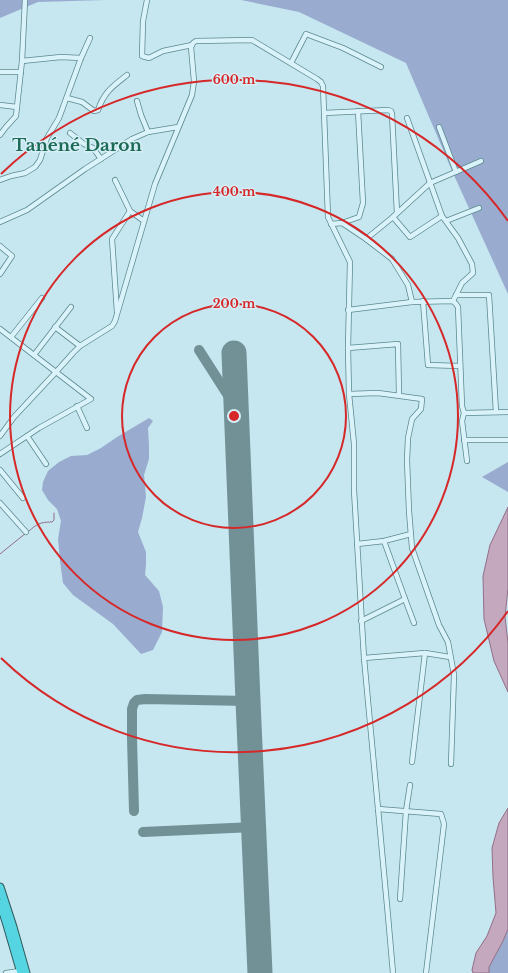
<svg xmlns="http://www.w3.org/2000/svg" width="508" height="973" font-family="'Libre Baskerville',serif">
<rect width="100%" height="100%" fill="#c6e6f0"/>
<g fill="#99accf">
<path d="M 0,0 L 105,0 L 38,2 L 0,18 Z"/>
<path d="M 241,0 L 508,0 L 508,294 L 453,173 L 406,63 L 299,12 Z"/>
<path d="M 149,418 L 153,421 L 148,428 L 149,446 L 149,459 L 144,475 L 146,497 L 142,518 L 138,532 L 146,552 L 146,564 L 145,575 L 159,591 L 163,607 L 162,632 L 153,650 L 141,654 L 113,624 L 73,595 L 63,583 L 60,561 L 58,539 L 61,521 L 57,509 L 48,500 L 42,490 L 43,482 L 48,471 L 59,462 L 71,456 L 87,455 L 101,448 L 117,437 Z"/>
<path d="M 508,462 L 508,492 L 482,477 Z"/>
<path d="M 508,929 L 508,973 L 489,973 L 489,967 L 503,941 Z"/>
</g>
<g fill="#c4a8bd" stroke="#936e88">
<path d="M 508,507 L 508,588 L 505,617 L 508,643 L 508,692 L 494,661 L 484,619 L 483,576 L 490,545 Z"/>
<path d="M 508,808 L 508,929 L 503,941 L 489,967 L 489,973 L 473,973 L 472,970 L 476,953 L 487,936 L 496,913 L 493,877 L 492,848 L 499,823 Z"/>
</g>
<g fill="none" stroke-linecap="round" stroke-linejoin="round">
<g stroke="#936e88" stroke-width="1">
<path d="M 29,531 C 37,524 40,522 52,522 L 54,520 L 54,513"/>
<path d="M 0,554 L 26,533"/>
</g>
<g stroke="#729196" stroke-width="10">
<path d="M 199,350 L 231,400 L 234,405 L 237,415"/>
<path d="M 134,811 L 132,738 L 132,709 L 134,703 L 137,700 L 145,699 L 248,701"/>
<path d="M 143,832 L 254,827"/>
</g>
<path stroke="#729196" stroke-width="25" d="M 234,353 L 248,701 L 260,973"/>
<defs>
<g id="minor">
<path d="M 147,0 L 143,21 L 142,56 L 149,58 L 163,51 L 192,45"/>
<path d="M 22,61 L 61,57 L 81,58"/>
<path d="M 291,63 L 306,34 L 343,48 L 381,67"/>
<path d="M 0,72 L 21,72"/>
<path d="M 67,98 L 82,102 L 94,111 L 98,110 C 104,92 113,86 127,75"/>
<path d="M 137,101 L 141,115 L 148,132"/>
<path d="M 0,105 L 17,107"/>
<path d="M 324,113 L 388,110 L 391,111 L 392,114 L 397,213"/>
<path d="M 407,118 L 442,216 L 458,238 L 472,264 L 473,273 L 462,283 L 453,301"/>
<path d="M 439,127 L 456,172"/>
<path d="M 70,133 L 84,144 L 93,148 L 101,159"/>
<path d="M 0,135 L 6,127 L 16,116 L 22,61 L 25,0"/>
<path d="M 0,180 L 11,176 L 25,173 L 35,167 L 40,160 L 47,138 L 59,118 L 81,58 L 90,38"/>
<path d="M 115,180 L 130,211 L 144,221"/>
<path d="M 393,217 L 410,237 L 442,216"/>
<path d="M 446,221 L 479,208"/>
<path d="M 0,222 L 27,210 L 85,169 L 132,139 L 148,132 L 178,127"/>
<path d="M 342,223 L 359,217 L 363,203 L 358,111"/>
<path d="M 331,224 L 342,223 L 366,239 L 392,259 L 408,285 L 412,302"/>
<path d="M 366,239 L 393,217 L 430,183 L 481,161"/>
<path d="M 0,246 L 12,256 L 0,274"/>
<path d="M 456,295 L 489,295 L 496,412"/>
<path d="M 423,301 L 428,365 L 460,366"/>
<path d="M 348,310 L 412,302 L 453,301 L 456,304 L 458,307 L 462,406 L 464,413 L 462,421 L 467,461"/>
<path d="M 117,312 L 112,239 L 130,211"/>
<path d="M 55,327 L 80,346"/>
<path d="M 0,329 L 91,399 L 39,428 L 0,454"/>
<path d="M 11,337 L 42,298"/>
<path d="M 348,348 L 398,344 L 399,395"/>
<path d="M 34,355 L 71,307"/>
<path d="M 349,394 L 378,393 L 422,399 L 421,409 L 412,419 L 408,438 L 407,460 L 409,511 L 412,548 L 439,625 L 448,642 L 454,675 L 451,764"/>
<path d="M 77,406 L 87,428"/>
<path d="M 464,413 L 508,412"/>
<path d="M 0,436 L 14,417 L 56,372 L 73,353 L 80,346 L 112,326 L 115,321 L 155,184 L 192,95 L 194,81 L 191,47 L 193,43 L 196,41 L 252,40 L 317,79 L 321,82 L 323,86 L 328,217 L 350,262 L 348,348 L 349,394 L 354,444 L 354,490 L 364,658 L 388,916 L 393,973"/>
<path d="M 27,436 L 46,464"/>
<path d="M 464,440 L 508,440"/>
<path d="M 0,470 L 23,498"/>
<path d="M 0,503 L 26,532"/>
<path d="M 384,541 L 405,599 L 414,623"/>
<path d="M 357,544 L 384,541 L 411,534"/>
<path d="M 361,621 L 405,599"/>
<path d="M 364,658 L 425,653"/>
<path d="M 412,762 L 425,653 L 450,657"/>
<path d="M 378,809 L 441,814 L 444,824 L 426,973"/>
<path d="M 400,899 L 406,811 L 410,785"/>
<path d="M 6,973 L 20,971"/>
</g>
<g id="highway">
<path d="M 0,887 L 13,927 L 26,973"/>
<path d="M 0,903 L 7,925 L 21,973"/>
</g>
</defs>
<use href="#minor" stroke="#5b898d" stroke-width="6"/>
<use href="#highway" stroke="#2f5a5a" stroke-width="9"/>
<use href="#minor" stroke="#daf3fa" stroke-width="4.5"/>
<use href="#highway" stroke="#55d5e2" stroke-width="7"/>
</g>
<g fill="none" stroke="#d62828" stroke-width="2">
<circle cx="234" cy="416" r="112"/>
<circle cx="234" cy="416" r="224"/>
<path d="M508 611A336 336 0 0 1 1 658M1 174A336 336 0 0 1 508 221"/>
</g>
<g text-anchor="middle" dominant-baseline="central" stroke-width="3" stroke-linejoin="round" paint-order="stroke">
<g font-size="17" font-weight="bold" fill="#1d6b56" stroke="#d6eff7">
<text x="77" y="145">Tanéné Daron</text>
</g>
</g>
<circle cx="234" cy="416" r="6" fill="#d62828" stroke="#d6eff7" stroke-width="2"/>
<g font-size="12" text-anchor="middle" font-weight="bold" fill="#d62828" stroke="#d6eff7" stroke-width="3" stroke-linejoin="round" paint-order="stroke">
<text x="234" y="84">600 m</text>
<text x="234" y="196">400 m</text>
<text x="234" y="308">200 m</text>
</g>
</svg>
